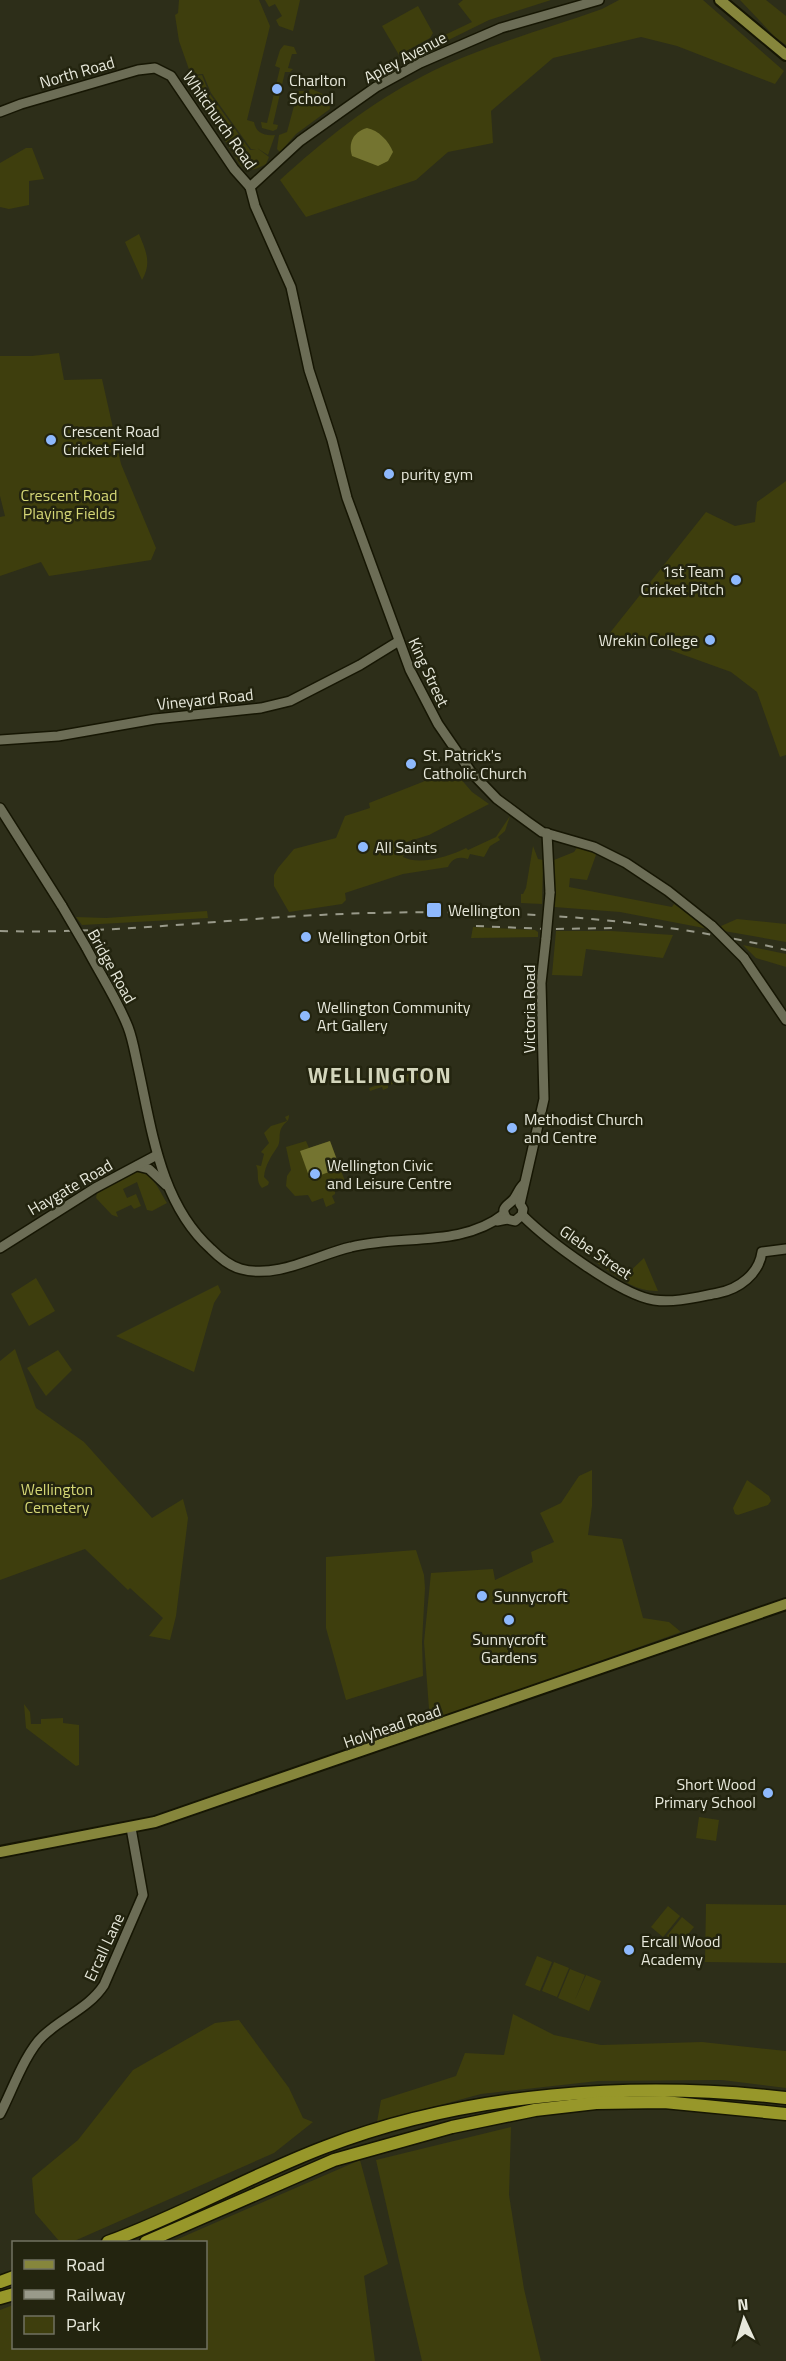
<svg xmlns="http://www.w3.org/2000/svg" width="786" height="2361" font-family="'Titillium Web',sans-serif">
<rect width="100%" height="100%" fill="#2d2e19"/>
<g fill="#3e3e0d">
<path d="M 179,0 L 259,0 L 270,26 L 247,120 L 254,122 C 256,133 264,136 275,135 L 268,155 L 257,148 L 269,157 L 266,164 C 256,169 249,174 240,165 L 197,95 L 190,77 L 202,75 L 209,93 L 250,150 L 256,149 L 251,149 L 211,93 L 203,74 L 191,75 L 179,41 L 175,15 L 178,13 Z"/>
<path d="M 265,0 L 300,0 L 293,31 L 279,26 L 276,20 L 282,16 L 275,4 L 269,7 Z"/>
<path d="M 463,0 L 551,0 L 489,20 L 410,59 L 409,52 L 472,22 L 458,4 Z"/>
<path d="M 619,0 L 703,0 L 784,71 L 775,84 L 677,46 L 641,37 L 553,58 L 491,111 L 493,143 L 448,152 L 416,180 L 306,217 L 280,180 C 324,140 370,103 423,76 C 478,47 544,30 602,9 Z"/>
<path d="M 740,0 L 766,0 L 786,16 L 786,45 L 775,37 Z"/>
<path d="M 418,6 L 433,33 L 430,38 L 399,55 L 382,26 Z"/>
<path d="M 284,45 L 294,47 L 297,54 L 292,54 L 288,68 L 293,69 L 290,72 L 285,72 L 273,124 L 278,125 L 277,129 L 273,131 L 262,128 L 261,122 L 267,123 L 280,68 L 275,66 L 280,50 Z"/>
<path d="M 311,89 C 322,93 330,96 330,109 L 296,134 L 280,152 L 277,149 L 279,135 L 287,132 L 298,91 L 309,91 Z"/>
<path d="M 26,148 L 32,148 L 44,179 L 29,181 L 29,205 L 9,209 L 0,207 L 0,163 Z"/>
<path d="M 139,234 C 146,251 152,263 142,280 L 125,242 Z"/>
<path d="M 59,353 L 64,380 L 102,379 L 121,464 L 156,548 L 151,560 L 49,576 L 41,562 L 0,576 L 0,517 L 5,516 L 0,496 L 0,356 L 32,356 Z"/>
<path d="M 786,481 L 786,755 L 780,757 L 757,692 L 731,672 L 659,646 L 609,634 L 706,512 L 735,526 L 755,522 L 757,502 Z"/>
<path d="M 453,770 L 472,792 L 489,804 L 429,835 L 403,843 L 405,851 L 403,857 C 420,866 450,856 466,848 L 468,850 L 496,837 L 510,816 L 505,831 L 498,837 L 500,840 L 490,846 L 484,857 L 470,854 L 468,859 C 459,856 452,858 448,867 L 403,874 L 345,893 L 346,900 L 342,904 L 289,912 L 274,886 L 274,875 L 278,868 L 294,849 L 336,838 L 345,816 L 370,808 L 369,803 Z"/>
<path d="M 579,845 L 597,852 L 587,880 L 570,878 L 569,887 L 672,907 L 674,904 L 709,929 L 620,912 L 554,907 L 554,860 L 574,852 Z"/>
<path d="M 533,846 L 538,859 L 543,860 L 542,904 L 521,903 L 521,894 L 523,894 L 526,888 Z"/>
<path d="M 207,911 L 208,918 L 82,925 L 76,917 L 106,918 Z"/>
<path d="M 737,919 L 786,924 L 786,942 L 724,931 L 721,926 Z"/>
<path d="M 473,927 L 535,930 L 538,932 L 538,937 L 471,938 Z"/>
<path d="M 556,931 L 611,931 L 673,935 L 663,958 L 586,949 L 582,976 L 552,975 Z"/>
<path d="M 743,945 L 786,954 L 786,967 L 756,958 Z"/>
<path d="M 440,1070 L 441,1075 L 388,1085 L 388,1088 L 383,1090 L 382,1087 L 370,1091 L 369,1088 L 417,1071 Z"/>
<path d="M 289,1115 C 289,1122 286,1121 282,1127 C 278,1133 281,1140 278,1146 C 272,1155 265,1165 264,1177 L 269,1182 L 268,1185 L 262,1188 C 255,1181 260,1173 256,1165 L 261,1166 L 264,1154 L 261,1152 L 269,1143 L 264,1133 L 271,1126 L 287,1121 L 285,1117 Z"/>
<path d="M 306,1141 L 309,1148 L 330,1141 L 346,1184 L 344,1188 L 335,1191 L 335,1194 L 332,1196 L 335,1203 L 326,1207 L 323,1198 L 312,1202 L 308,1195 L 295,1196 L 286,1186 L 287,1176 L 291,1170 L 286,1147 Z"/>
<path d="M 136,1171 C 153,1173 159,1190 167,1203 L 152,1211 L 147,1210 L 137,1182 L 123,1189 L 127,1198 L 136,1194 L 141,1206 L 134,1209 L 131,1205 L 116,1212 L 118,1217 L 112,1215 L 96,1198 L 97,1193 Z"/>
<path d="M 599,1256 L 625,1276 L 644,1258 L 658,1291 C 634,1292 615,1275 596,1262 Z"/>
<path d="M 36,1278 L 55,1311 L 29,1326 L 11,1294 Z"/>
<path d="M 218,1285 L 221,1292 L 214,1303 L 194,1372 L 116,1336 Z"/>
<path d="M 15,1349 L 36,1408 L 84,1442 L 152,1518 L 183,1499 L 188,1518 L 176,1616 L 170,1640 L 149,1636 L 163,1618 L 130,1588 L 128,1590 L 85,1549 L 0,1580 L 0,1361 Z"/>
<path d="M 58,1350 L 72,1370 L 46,1396 L 27,1368 Z"/>
<path d="M 592,1470 L 592,1506 L 588,1535 L 622,1539 L 643,1618 L 669,1622 L 681,1632 L 430,1722 L 424,1642 L 431,1573 L 493,1569 L 495,1580 L 533,1562 L 531,1552 L 554,1542 L 540,1513 L 561,1503 L 579,1476 Z"/>
<path d="M 747,1480 L 769,1496 L 771,1501 L 768,1505 L 738,1515 L 735,1514 L 733,1508 Z"/>
<path d="M 416,1550 L 424,1575 L 425,1588 L 422,1642 L 423,1676 L 346,1700 L 326,1628 L 326,1557 Z"/>
<path d="M 24,1704 L 30,1712 L 31,1724 L 41,1724 L 41,1719 L 63,1718 L 63,1723 L 79,1725 L 79,1765 L 76,1766 L 26,1728 Z"/>
<path d="M 699,1817 L 719,1820 L 716,1841 L 696,1838 Z"/>
<path d="M 706,1904 L 786,1905 L 786,1963 L 705,1962 Z"/>
<path d="M 668,1906 L 680,1916 L 663,1937 L 651,1927 Z"/>
<path d="M 682,1917 L 694,1927 L 677,1948 L 665,1938 Z"/>
<path d="M 537,1956 L 552,1962 L 540,1991 L 525,1985 Z"/>
<path d="M 554,1962 L 569,1968 L 557,1997 L 542,1991 Z"/>
<path d="M 570,1969 L 585,1975 L 575,2000 L 586,1975 L 601,1981 L 589,2011 L 558,1998 Z"/>
<path d="M 513,2014 L 554,2035 L 601,2045 L 702,2042 L 786,2051 L 786,2088 L 722,2080 L 598,2081 L 481,2094 L 377,2122 L 381,2100 L 456,2076 L 465,2053 L 504,2055 Z"/>
<path d="M 239,2020 L 289,2088 L 303,2118 L 313,2122 L 274,2153 L 72,2242 L 60,2242 L 35,2213 L 32,2178 L 78,2140 L 133,2070 L 215,2023 Z"/>
<path d="M 511,2127 L 509,2195 L 524,2289 L 541,2361 L 422,2361 L 376,2160 Z"/>
<path d="M 360,2160 L 388,2264 L 364,2276 L 375,2361 L 0,2361 L 0,2310 L 13,2305 L 14,2348 L 206,2348 L 206,2242 L 171,2242 Z"/>
</g>
<g fill="#747430">
<path d="M 367,128 C 378,130 389,141 393,152 L 388,161 L 378,166 L 352,156 C 348,143 353,132 367,128 Z"/>
<path d="M 330,1141 L 340,1168 L 310,1179 L 300,1151 Z"/>
</g>
<g fill="none" stroke-linecap="round" stroke-linejoin="round">
<defs>
<g id="minor">
<path d="M 0,112 L 21,104 L 138,70 L 155,68 L 171,76 L 234,169 L 250,187"/>
<path d="M 250,187 L 255,206 L 291,287 L 309,370 L 332,440 L 347,498 L 410,670 L 438,724 L 471,772 L 497,799 L 528,822 L 542,832 L 594,847 L 626,863 L 668,891 L 712,926"/>
<path d="M 250,187 L 300,141 L 342,111 L 376,87 L 420,63 L 501,28 L 599,0"/>
<path d="M 0,740 L 58,736 L 155,719 L 261,708 L 290,701 L 360,665 L 399,641"/>
<path d="M 0,808 L 62,906"/>
<path d="M 547,833 L 550,893"/>
<path d="M 86,947 C 100,974 117,999 128,1027 C 133,1040 135,1054 138,1067 C 152,1130 160,1203 211,1249 C 219,1257 229,1266 241,1269 C 278,1279 316,1255 351,1247 C 401,1234 461,1248 504,1214"/>
<path d="M 744,958 L 786,1020"/>
<path d="M 137,1166 L 149,1169 L 166,1185"/>
<path d="M 522,1215 C 547,1240 620,1295 654,1300 C 675,1303 697,1297 718,1293 C 739,1289 759,1274 762,1252 L 786,1249"/>
<path d="M 507,1219 C 499,1207 508,1206 514,1199 C 517,1195 519,1189 523,1185"/>
<path d="M 497,1221 L 507,1219 L 515,1221 L 522,1215 L 523,1209 L 520,1204 L 544,1099 L 541,983 L 546,938"/>
<path d="M 0,1248 L 95,1188 L 157,1155"/>
<path d="M 0,2114 C 12,2091 25,2053 43,2036 C 63,2017 89,2008 104,1985 L 143,1895 L 131,1828"/>
</g>
<g id="major">
<path d="M 720,0 L 786,55"/>
<path d="M 0,1852 L 155,1822 L 786,1604"/>
</g>
<g id="highway">
<path d="M 108,2242 C 182,2215 251,2175 325,2147 C 467,2092 635,2081 786,2098"/>
<path d="M 146,2242 L 334,2160 L 452,2127 L 535,2110 L 596,2103 L 664,2102 L 786,2114"/>
<path d="M 0,2282 L 14,2277"/>
<path d="M 0,2298 L 14,2294"/>
</g>
</defs>
<use href="#minor" stroke="#161603" stroke-width="12"/>
<use href="#major" stroke="#161603" stroke-width="14"/>
<use href="#highway" stroke="#161603" stroke-width="15"/>
<use href="#minor" stroke="#6c6d56" stroke-width="9"/>
<use href="#major" stroke="#86863c" stroke-width="10"/>
<use href="#highway" stroke="#97972a" stroke-width="12"/>
<g stroke="#999a8a" stroke-width="2" stroke-dasharray="8 8" stroke-linecap="butt">
<path d="M 476,926 L 548,929 L 616,928"/>
<path d="M 0,931 C 100,934 199,922 299,916 C 462,907 626,912 786,950"/>
</g>
<defs>
<g id="minor-bridge">
<path d="M 62,906 L 86,947"/>
<path d="M 712,926 L 744,958"/>
<path d="M 546,938 L 550,893"/>
</g>
</defs>
<use href="#minor-bridge" stroke="#161603" stroke-width="12" stroke-linecap="butt"/>
<use href="#minor-bridge" stroke="#6c6d56" stroke-width="9"/>
</g>
<g fill="#8eb9fd" stroke="#23240f" stroke-width="2">
<circle cx="277" cy="89" r="6"/>
<circle cx="51" cy="440" r="6"/>
<circle cx="389" cy="474" r="6"/>
<circle cx="736" cy="580" r="6"/>
<circle cx="710" cy="640" r="6"/>
<circle cx="411" cy="764" r="6"/>
<circle cx="363" cy="847" r="6"/>
<rect x="426" y="902" width="16" height="16" rx="3"/>
<circle cx="306" cy="937" r="6"/>
<circle cx="305" cy="1016" r="6"/>
<circle cx="512" cy="1128" r="6"/>
<circle cx="315" cy="1174" r="6"/>
<circle cx="482" cy="1596" r="6"/>
<circle cx="509" cy="1620" r="6"/>
<circle cx="768" cy="1793" r="6"/>
<circle cx="629" cy="1950" r="6"/>
</g>
<g text-anchor="middle" dominant-baseline="central" stroke-width="5" stroke-linejoin="round" paint-order="stroke">
<g font-size="16" fill="#e7e8db" stroke="#23240f">
<text transform="translate(405 57) rotate(-28)">Apley Avenue</text>
<text transform="translate(77 72) rotate(-16)">North Road</text>
<text transform="translate(220 120) rotate(55)">Whitchurch Road</text>
<text transform="translate(429 672) rotate(65)">King Street</text>
<text transform="translate(205 699) rotate(-6)">Vineyard Road</text>
<text transform="translate(112 966) rotate(61)">Bridge Road</text>
<text transform="translate(529 1009) rotate(-90)">Victoria Road</text>
<text transform="translate(70 1187) rotate(-30)">Haygate Road</text>
<text transform="translate(596 1252) rotate(34)">Glebe Street</text>
<text transform="translate(392 1726) rotate(-19)">Holyhead Road</text>
<text transform="translate(104 1947) rotate(-65)">Ercall Lane</text>
</g>
<g font-size="16" fill="#e7e8db" stroke="#23240f" text-anchor="start">
<text x="289" y="80">Charlton<tspan x="289" dy="18">School</tspan></text>
<text x="63" y="431">Crescent Road<tspan x="63" dy="18">Cricket Field</tspan></text>
<text x="401" y="474">purity gym</text>
<text x="724" y="571" text-anchor="end">1st Team<tspan x="724" dy="18">Cricket Pitch</tspan></text>
<text x="698" y="640" text-anchor="end">Wrekin College</text>
<text x="423" y="755">St. Patrick's<tspan x="423" dy="18">Catholic Church</tspan></text>
<text x="375" y="847">All Saints</text>
<text x="448" y="910">Wellington</text>
<text x="318" y="937">Wellington Orbit</text>
<text x="317" y="1007">Wellington Community<tspan x="317" dy="18">Art Gallery</tspan></text>
<text x="524" y="1119">Methodist Church<tspan x="524" dy="18">and Centre</tspan></text>
<text x="327" y="1165">Wellington Civic<tspan x="327" dy="18">and Leisure Centre</tspan></text>
<text x="494" y="1596">Sunnycroft</text>
<text x="509" y="1639" text-anchor="middle">Sunnycroft<tspan x="509" dy="18">Gardens</tspan></text>
<text x="756" y="1784" text-anchor="end">Short Wood<tspan x="756" dy="18">Primary School</tspan></text>
<text x="641" y="1941">Ercall Wood<tspan x="641" dy="18">Academy</tspan></text>
</g>
<g font-size="16" fill="#d4d675" stroke="#23240f">
<text x="69" y="495">Crescent Road<tspan x="69" dy="18">Playing Fields</tspan></text>
<text x="57" y="1489">Wellington<tspan x="57" dy="18">Cemetery</tspan></text>
</g>
<g font-size="22" font-weight="bold" letter-spacing="1.5" fill="#d4d6bc" stroke="#23240f">
<text x="380" y="1075">WELLINGTON</text>
</g>
</g>
<rect x="12" y="2241" width="195" height="108" fill="#23240f" stroke="#717261" stroke-width="1.5"/>
<rect x="24" y="2260" width="30" height="9" fill="#86863c" stroke="#717261" stroke-width="1.5"/>
<text x="66" y="2271" font-size="18" fill="#e7e8db">Road</text>
<rect x="24" y="2290" width="30" height="9" fill="#999a8a" stroke="#717261" stroke-width="1.5"/>
<text x="66" y="2301" font-size="18" fill="#e7e8db">Railway</text>
<rect x="24" y="2316" width="30" height="18" fill="#3e3e0d" stroke="#717261" stroke-width="1.5"/>
<text x="66" y="2331" font-size="18" fill="#e7e8db">Park</text>
<g transform="translate(744 2319) rotate(356)" stroke="#23240f" stroke-width="4.5" paint-order="stroke">
<path d="M0-4.5L10 22L0 15L-10 22Z" fill="#e7e8db"/>
<text y="-9" font-size="16" font-weight="bold" text-anchor="middle" fill="#e7e8db">N</text>
</g>
</svg>
